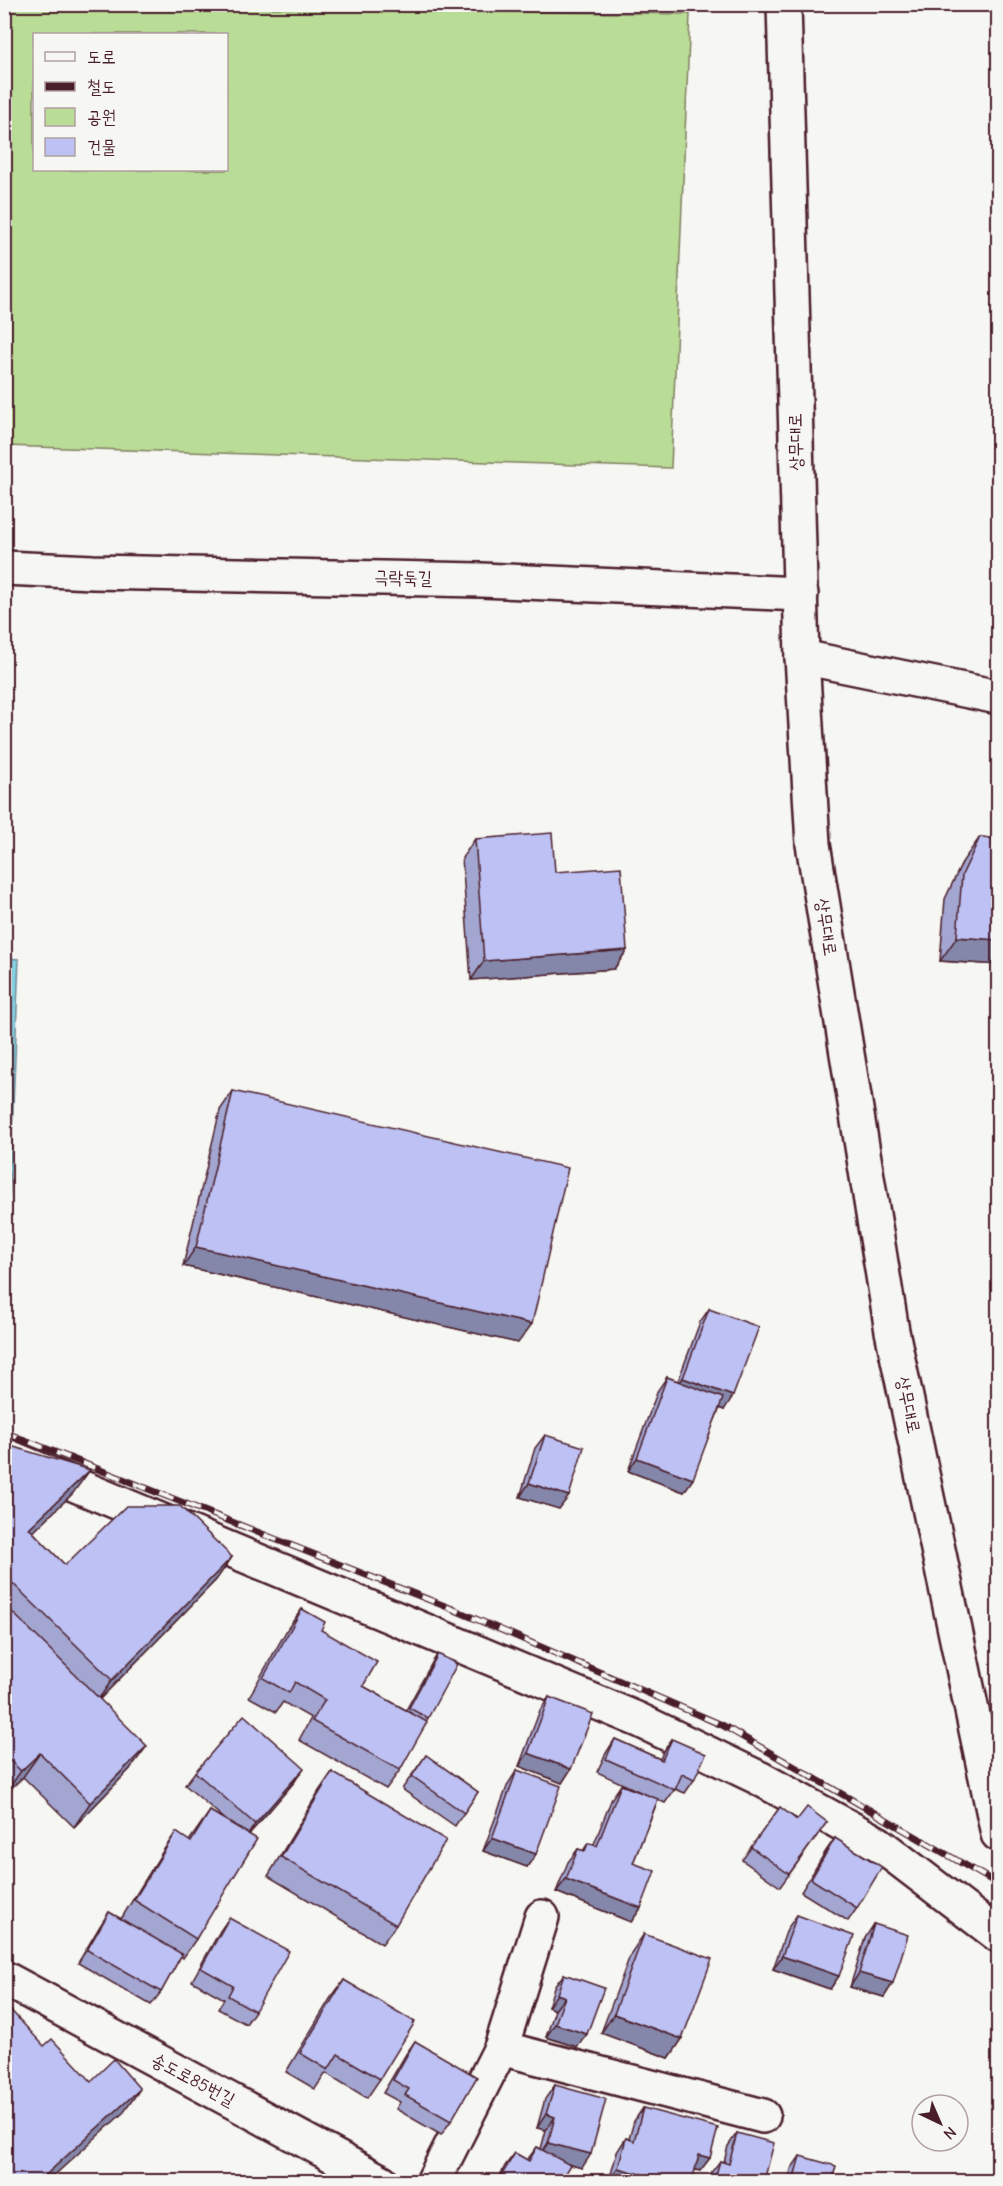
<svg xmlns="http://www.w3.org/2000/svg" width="1003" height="2186" font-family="'Comic Neue','Poor Story',sans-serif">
<rect width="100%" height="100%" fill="#f6f6f2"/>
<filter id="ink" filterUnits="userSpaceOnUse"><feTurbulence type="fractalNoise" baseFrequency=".0167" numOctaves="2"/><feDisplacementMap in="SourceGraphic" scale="12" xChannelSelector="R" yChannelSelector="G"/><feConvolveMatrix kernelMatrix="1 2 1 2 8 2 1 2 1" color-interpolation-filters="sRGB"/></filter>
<g filter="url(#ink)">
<path fill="#b9dd97" stroke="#827e61" stroke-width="1.5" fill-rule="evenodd" d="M 5,4 L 690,14 L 671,468 L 5,446 ZM 34,34 L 226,34 L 226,170 L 34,170 Z"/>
<path fill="#83d1e1" stroke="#6c8a98" stroke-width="1.5" d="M 5,958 L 19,959 L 5,1305 L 4,958 Z"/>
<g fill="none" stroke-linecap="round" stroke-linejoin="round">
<defs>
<g id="minor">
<path d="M 4,568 L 93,572 L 481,580 L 801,594"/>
<path d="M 802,657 L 998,697"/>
<path d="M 4,1455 L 639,1720 L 759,1778 L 879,1844 L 998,1935"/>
<path d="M 4,1978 L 382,2182"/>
<path d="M 501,2048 L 763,2116"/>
<path d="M 433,2182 L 501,2048 L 542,1917"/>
</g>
<path id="major" d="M 784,4 L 802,657 L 813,844 L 892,1331 L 998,1834"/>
</defs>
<use href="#minor" stroke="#4a1f2b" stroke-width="38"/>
<use href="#major" stroke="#4a1f2b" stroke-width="38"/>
<use href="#minor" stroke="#f6f6f2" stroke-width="33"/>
<use href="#major" stroke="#f6f6f2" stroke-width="33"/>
<defs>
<path id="rail" d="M 4,1432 L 455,1610 L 722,1725 L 998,1884"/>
</defs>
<use href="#rail" stroke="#4a1f2b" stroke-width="7"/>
<use href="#rail" stroke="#f6f6f2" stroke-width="4.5" stroke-dasharray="14" stroke-linecap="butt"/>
</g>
<g fill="#a3a6d1" stroke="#4a1f2b" stroke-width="1.5">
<path d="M 980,837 L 999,839 L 999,965 L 940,961 L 945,899 L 963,861 Z"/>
<path d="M 475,839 L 555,872 L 627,950 L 614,969 L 471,980 L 462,858 Z"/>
<path d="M 233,1091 L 518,1343 L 183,1266 L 220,1110 Z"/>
<path d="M 709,1309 L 724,1410 L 720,1408 L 684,1492 L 628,1471 L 658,1390 L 667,1377 L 678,1381 L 700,1322 Z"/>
<path d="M 545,1435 L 569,1496 L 559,1509 L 520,1497 L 535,1448 Z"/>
<path d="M 4,1444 L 73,1493 L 33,1532 L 65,1565 L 232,1557 L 216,1580 L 100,1699 L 130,1769 L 74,1827 L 23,1777 L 4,1795 Z"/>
<path d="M 302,1609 L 321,1630 L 363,1686 L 406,1710 L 433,1661 L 438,1654 L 428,1718 L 400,1770 L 386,1789 L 299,1740 L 311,1718 L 283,1702 L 276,1712 L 249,1697 L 288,1628 Z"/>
<path d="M 549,1697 L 571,1769 L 562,1783 L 519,1766 L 540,1710 Z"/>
<path d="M 615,1739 L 660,1759 L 663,1752 L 672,1739 L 694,1780 L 685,1793 L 675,1789 L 665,1803 L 658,1800 L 633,1863 L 641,1908 L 631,1922 L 556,1892 L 568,1862 L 578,1849 L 583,1851 L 588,1843 L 594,1844 L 612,1798 L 621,1785 L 651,1797 L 597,1772 L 606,1753 Z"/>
<path d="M 426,1755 L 478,1792 L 455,1826 L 402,1789 Z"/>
<path d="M 517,1770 L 527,1867 L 483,1851 L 508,1784 Z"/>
<path d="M 195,1772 L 295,1781 L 249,1834 L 196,1939 L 183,1958 L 181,1956 L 161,1992 L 151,2005 L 78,1963 L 100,1926 L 109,1912 L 121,1919 L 163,1851 L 176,1832 L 189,1841 L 210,1811 L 227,1821 L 185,1785 Z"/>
<path d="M 332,1772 L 396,1925 L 382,1944 L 268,1876 L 319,1791 Z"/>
<path d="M 780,1807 L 797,1820 L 827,1822 L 780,1887 L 742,1860 Z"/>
<path d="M 835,1838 L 857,1908 L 848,1921 L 801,1892 L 826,1851 Z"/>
<path d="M 797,1915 L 839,1976 L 830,1989 L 773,1969 L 787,1929 Z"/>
<path d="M 229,1918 L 255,2011 L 246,2024 L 218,2009 L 224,1999 L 192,1981 L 220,1931 Z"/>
<path d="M 874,1924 L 893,1983 L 884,1997 L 850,1987 L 865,1938 Z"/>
<path d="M 644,1934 L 682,2039 L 669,2058 L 601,2033 L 631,1953 Z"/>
<path d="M 564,1974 L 587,2034 L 577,2047 L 546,2037 L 555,2010 L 548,2007 L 554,1987 Z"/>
<path d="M 344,1980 L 380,2079 L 367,2098 L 326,2073 L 315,2089 L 286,2072 L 330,1999 Z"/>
<path d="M 415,2041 L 451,2121 L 441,2135 L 396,2109 L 400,2102 L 383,2093 L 406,2054 Z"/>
<path d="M 555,2085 L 582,2168 L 567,2164 L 560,2181 L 497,2181 L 505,2166 L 515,2153 L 527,2160 L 537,2147 L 541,2149 L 546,2130 L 537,2128 L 545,2099 Z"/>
<path d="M 643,2108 L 710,2158 L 700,2171 L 695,2170 L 609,2181 L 617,2152 L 626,2138 L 629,2139 L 634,2121 Z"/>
<path d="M 737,2133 L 764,2181 L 708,2181 L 710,2174 L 720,2161 L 724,2162 L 728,2146 Z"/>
<path d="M 800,2156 L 832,2181 L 788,2181 L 791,2169 Z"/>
</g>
<g fill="#8487aa" stroke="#4a1f2b" stroke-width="1.5">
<path d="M 957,937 L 999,940 L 999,965 L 940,961 Z"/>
<path d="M 627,950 L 614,969 L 471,980 L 484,961 Z"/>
<path d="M 196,1247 L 532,1324 L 518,1343 L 183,1266 Z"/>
<path d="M 683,1378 L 733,1396 L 724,1410 L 674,1391 Z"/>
<path d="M 637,1458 L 693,1479 L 684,1492 L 628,1471 Z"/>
<path d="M 90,1470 L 73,1493 L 13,1552 L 29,1528 Z"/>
<path d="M 529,1483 L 569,1496 L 559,1509 L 520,1497 Z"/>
<path d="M 232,1557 L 216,1580 L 95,1704 L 112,1680 Z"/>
<path d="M 147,1746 L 130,1769 L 74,1827 L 90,1803 Z"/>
<path d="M 40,1753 L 23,1777 L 4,1795 L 21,1771 Z"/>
<path d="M 528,1753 L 571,1769 L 562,1783 L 519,1766 Z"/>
<path d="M 304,1768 L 295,1781 L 246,1838 L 255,1824 Z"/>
<path d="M 492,1838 L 536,1854 L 527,1867 L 483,1851 Z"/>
<path d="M 566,1879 L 641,1908 L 631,1922 L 556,1892 Z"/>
<path d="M 782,1956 L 839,1976 L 830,1989 L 773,1969 Z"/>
<path d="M 859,1973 L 893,1983 L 884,1997 L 850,1987 Z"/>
<path d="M 557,1994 L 565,1997 L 555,2010 L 548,2007 Z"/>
<path d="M 614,2014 L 682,2039 L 669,2058 L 601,2033 Z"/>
<path d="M 555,2024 L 587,2034 L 577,2047 L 546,2037 Z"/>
<path d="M 140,2089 L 124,2112 L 48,2181 L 39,2181 Z"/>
<path d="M 546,2114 L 555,2117 L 546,2130 L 537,2128 Z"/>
<path d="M 548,2143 L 591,2154 L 582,2168 L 539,2156 Z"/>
<path d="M 699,2155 L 710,2158 L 700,2171 L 690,2168 Z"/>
<path d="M 618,2168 L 667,2181 L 609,2181 Z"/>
</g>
<g fill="#bdc1f3" stroke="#4a1f2b" stroke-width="1.5">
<path d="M 552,833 L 555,872 L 621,867 L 627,950 L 484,961 L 475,839 Z"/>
<path d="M 980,837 L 999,839 L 999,940 L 957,937 L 962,875 Z"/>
<path d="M 233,1091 L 568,1168 L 532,1324 L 196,1247 Z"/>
<path d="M 709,1309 L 759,1327 L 733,1396 L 683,1378 Z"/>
<path d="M 667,1377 L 723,1398 L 693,1479 L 637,1458 Z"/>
<path d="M 545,1435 L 584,1447 L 569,1496 L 529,1483 Z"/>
<path d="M 4,1444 L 90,1470 L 29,1528 L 65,1565 L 126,1506 L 180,1506 L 232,1557 L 112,1680 L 4,1575 Z"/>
<path d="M 4,1604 L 147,1746 L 90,1803 L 40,1753 L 21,1771 L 4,1755 Z"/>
<path d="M 302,1609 L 325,1622 L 321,1630 L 377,1662 L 363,1686 L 427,1722 L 400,1770 L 312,1721 L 325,1700 L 295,1682 L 289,1693 L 263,1678 Z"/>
<path d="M 438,1654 L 457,1664 L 428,1718 L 409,1708 Z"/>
<path d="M 549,1697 L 593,1714 L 571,1769 L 528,1753 Z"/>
<path d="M 244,1715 L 304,1768 L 255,1824 L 195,1772 Z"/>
<path d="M 615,1739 L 662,1760 L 672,1739 L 706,1754 L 694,1780 L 682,1774 L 675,1790 L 606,1759 Z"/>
<path d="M 426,1755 L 478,1792 L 464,1813 L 412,1776 Z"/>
<path d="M 517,1770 L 561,1786 L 536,1854 L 492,1838 Z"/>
<path d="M 332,1772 L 446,1840 L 396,1925 L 281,1857 Z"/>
<path d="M 621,1785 L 658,1799 L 633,1863 L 655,1871 L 641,1908 L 566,1879 L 578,1849 L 585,1851 L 588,1843 L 597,1846 Z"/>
<path d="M 780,1807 L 797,1820 L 807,1807 L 827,1822 L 789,1874 L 751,1847 Z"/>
<path d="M 210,1811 L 257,1839 L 196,1939 L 134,1900 L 176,1832 L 191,1842 Z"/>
<path d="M 835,1838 L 882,1867 L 857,1908 L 811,1879 Z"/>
<path d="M 109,1912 L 182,1954 L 161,1992 L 87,1950 Z"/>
<path d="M 797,1915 L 854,1936 L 839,1976 L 782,1956 Z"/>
<path d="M 229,1918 L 289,1951 L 255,2011 L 228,1996 L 233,1986 L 201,1968 Z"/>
<path d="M 874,1924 L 908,1935 L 893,1983 L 859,1973 Z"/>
<path d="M 644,1934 L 712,1959 L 682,2039 L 614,2014 Z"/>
<path d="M 564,1974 L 604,1988 L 587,2034 L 555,2024 L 565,1997 L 557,1994 Z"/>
<path d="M 344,1980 L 415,2022 L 380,2079 L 338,2054 L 328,2070 L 300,2053 Z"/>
<path d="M 4,2003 L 44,2046 L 52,2039 L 91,2081 L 114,2059 L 140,2089 L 39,2181 L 4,2181 Z"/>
<path d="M 415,2041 L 477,2077 L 451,2121 L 405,2095 L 409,2089 L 393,2080 Z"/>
<path d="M 555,2085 L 606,2099 L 591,2154 L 548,2143 L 555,2117 L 546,2114 Z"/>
<path d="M 643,2108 L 718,2128 L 710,2158 L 699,2155 L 692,2181 L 667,2181 L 618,2168 L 626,2138 L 634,2141 Z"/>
<path d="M 737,2133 L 774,2143 L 764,2181 L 714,2181 L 720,2161 L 729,2164 Z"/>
<path d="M 537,2147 L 570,2165 L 560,2181 L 498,2181 L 515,2153 L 529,2161 Z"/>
<path d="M 800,2156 L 836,2166 L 832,2181 L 793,2181 Z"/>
</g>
</g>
<g text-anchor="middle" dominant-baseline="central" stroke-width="6" stroke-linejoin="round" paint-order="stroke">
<g font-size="18" fill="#4a1f2b" stroke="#f6f6f2">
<text transform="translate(796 442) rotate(-91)">상무대로</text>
<text transform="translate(403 578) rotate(1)">극락둑길</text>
<text transform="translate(826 927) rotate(81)">상무대로</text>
<text transform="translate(908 1405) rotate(78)">상무대로</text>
<text transform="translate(193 2080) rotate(28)">송도로85번길</text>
</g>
</g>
<rect width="1003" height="2186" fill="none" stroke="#f6f6f2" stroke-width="24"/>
<rect x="12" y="12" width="979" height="2162" fill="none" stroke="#4a1f2b" stroke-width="2" filter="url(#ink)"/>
<rect x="33" y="33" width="195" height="138" fill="#f6f6f2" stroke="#b1a0a2" stroke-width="1.5"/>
<rect x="45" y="52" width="30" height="9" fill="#f6f6f2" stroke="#b1a0a2" stroke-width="1.5"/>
<text x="87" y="63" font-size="18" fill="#4a1f2b">도로</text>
<rect x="45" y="82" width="30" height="9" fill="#4a1f2b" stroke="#b1a0a2" stroke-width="1.5"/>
<text x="87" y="93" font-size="18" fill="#4a1f2b">철도</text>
<rect x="45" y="108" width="30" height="18" fill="#b9dd97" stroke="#b1a0a2" stroke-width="1.5"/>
<text x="87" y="123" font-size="18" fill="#4a1f2b">공원</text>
<rect x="45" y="138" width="30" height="18" fill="#bdc1f3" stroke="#b1a0a2" stroke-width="1.5"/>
<text x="87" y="153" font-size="18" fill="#4a1f2b">건물</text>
<g transform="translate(940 2123) rotate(136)"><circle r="28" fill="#f6f6f2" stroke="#b1a0a2" stroke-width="1.5"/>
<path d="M0-4.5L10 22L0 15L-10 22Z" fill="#4a1f2b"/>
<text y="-9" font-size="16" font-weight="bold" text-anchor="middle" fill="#4a1f2b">N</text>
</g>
</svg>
